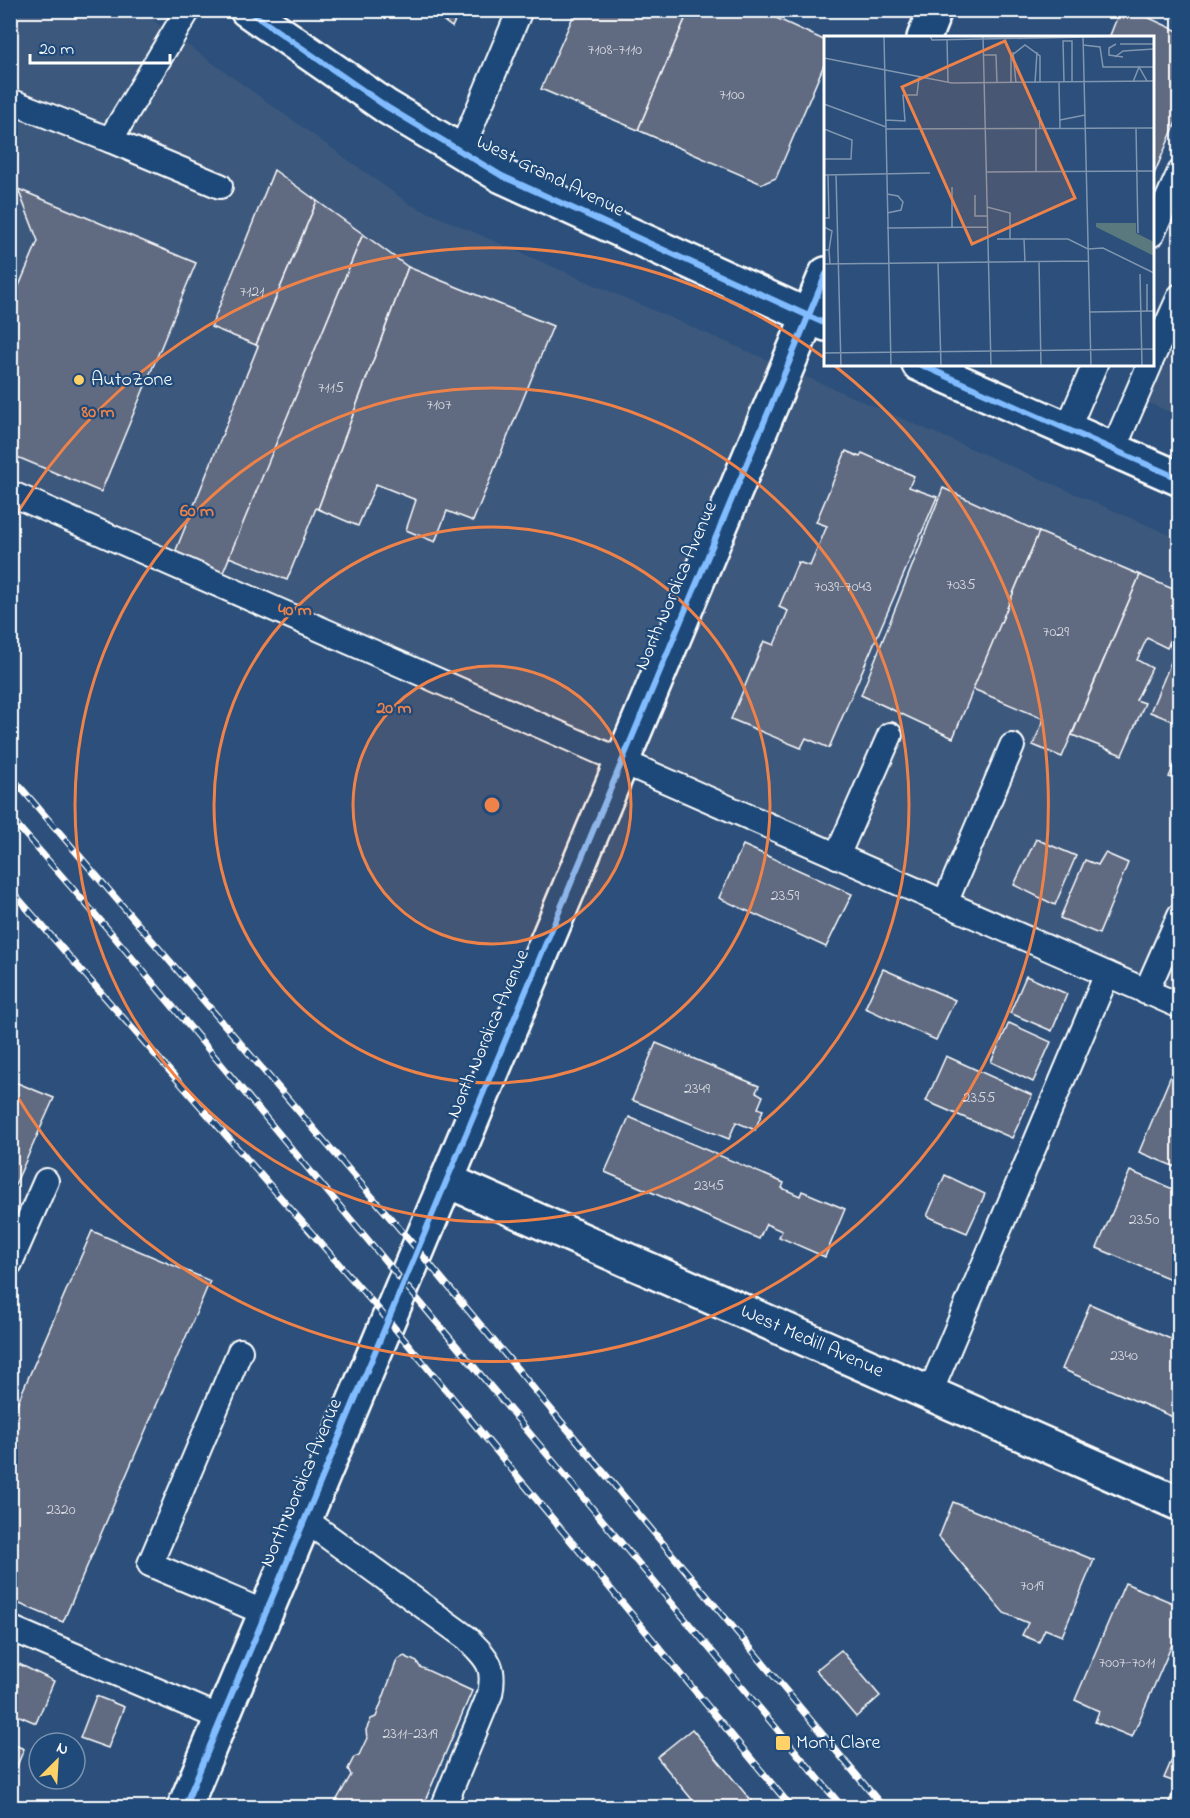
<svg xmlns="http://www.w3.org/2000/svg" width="1190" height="1818" font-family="'Indie Flower',sans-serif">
<rect width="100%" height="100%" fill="#2c507b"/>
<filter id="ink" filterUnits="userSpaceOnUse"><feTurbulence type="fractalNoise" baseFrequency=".0167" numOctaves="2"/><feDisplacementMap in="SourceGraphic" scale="12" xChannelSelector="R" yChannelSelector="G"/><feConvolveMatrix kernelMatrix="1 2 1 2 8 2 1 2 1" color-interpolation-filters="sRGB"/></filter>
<g filter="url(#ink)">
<g fill="#3c587d">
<path d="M 11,11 L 140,11 L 411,205 L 1179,539 L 1179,1007 L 11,499 Z"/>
<path d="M 1179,331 L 1180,416 L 1179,416 L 1149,403 Z"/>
</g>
<g fill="#606a81" stroke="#fff" stroke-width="1.5">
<path d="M 429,10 L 460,10 L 452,27 Z"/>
<path d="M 576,10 L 689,10 L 638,130 L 541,89 Z"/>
<path d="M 689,10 L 759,10 L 826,41 L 826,60 L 776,178 L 762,184 L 638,130 Z"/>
<path d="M 1120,10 L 1132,10 L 1180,32 L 1180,113 L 1152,179 L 1152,38 L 1109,38 Z"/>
<path d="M 274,170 L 317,201 L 256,345 L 211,327 Z"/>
<path d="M 18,189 L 196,263 L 101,492 L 10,454 L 10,307 L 38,241 Z"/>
<path d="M 317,201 L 363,234 L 222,575 L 174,555 L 258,346 L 256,345 Z"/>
<path d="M 363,234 L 408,267 L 318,509 L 316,508 L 287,580 L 229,557 Z"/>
<path d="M 408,267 L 553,326 L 473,521 L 447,511 L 435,542 L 406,530 L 416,500 L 376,484 L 358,526 L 318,509 Z"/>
<path d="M 846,451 L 860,457 L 862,453 L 914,476 L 909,487 L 937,497 L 829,748 L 806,738 L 801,748 L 731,719 L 764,641 L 774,645 L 788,611 L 779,607 L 798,562 L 810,566 L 827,526 L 816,522 Z"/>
<path d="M 943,488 L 1039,532 L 953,738 L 861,695 Z"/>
<path d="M 1039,532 L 1140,575 L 1062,757 L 1033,745 L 1044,719 L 973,689 Z"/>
<path d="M 1140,575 L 1180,592 L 1180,621 L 1167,648 L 1147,638 L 1137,660 L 1152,668 L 1136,700 L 1145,703 L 1122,755 L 1072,735 Z"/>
<path d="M 1180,621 L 1180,724 L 1150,712 L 1174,655 L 1169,643 Z"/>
<path d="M 1180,751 L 1180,781 L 1169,777 Z"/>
<path d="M 1036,839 L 1076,856 L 1055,905 L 1014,885 Z"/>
<path d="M 743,845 L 852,894 L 826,947 L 719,898 Z"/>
<path d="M 1105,853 L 1128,863 L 1099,934 L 1060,918 L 1085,860 L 1098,865 Z"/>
<path d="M 883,969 L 955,1000 L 936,1040 L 865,1008 Z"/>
<path d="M 1026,976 L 1067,994 L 1052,1031 L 1010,1013 Z"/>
<path d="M 1009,1023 L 1051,1042 L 1033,1082 L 991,1062 Z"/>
<path d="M 656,1043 L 759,1086 L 756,1092 L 763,1096 L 758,1108 L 763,1110 L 755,1130 L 736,1122 L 729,1139 L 632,1100 Z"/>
<path d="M 946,1056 L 1032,1095 L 1012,1138 L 926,1101 Z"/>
<path d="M 1172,1073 L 1180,1077 L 1180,1169 L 1139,1152 Z"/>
<path d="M 10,1080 L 54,1098 L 10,1196 Z"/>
<path d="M 629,1117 L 784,1183 L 782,1188 L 800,1196 L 802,1191 L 845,1209 L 825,1257 L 779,1237 L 782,1231 L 766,1224 L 759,1239 L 605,1172 Z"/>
<path d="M 1130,1171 L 1180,1192 L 1180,1283 L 1097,1248 Z"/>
<path d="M 945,1175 L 985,1194 L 967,1233 L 927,1216 Z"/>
<path d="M 92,1231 L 210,1281 L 63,1622 L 10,1600 L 10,1420 Z"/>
<path d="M 1090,1304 L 1180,1343 L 1180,1420 L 1062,1369 Z"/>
<path d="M 953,1502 L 1094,1560 L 1062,1636 L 1045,1629 L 1039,1642 L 1022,1635 L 1028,1623 L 1004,1613 L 939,1537 Z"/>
<path d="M 1125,1583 L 1180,1606 L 1180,1626 L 1132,1737 L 1095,1722 L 1099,1711 L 1075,1700 Z"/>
<path d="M 841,1650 L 880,1696 L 856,1717 L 816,1670 Z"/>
<path d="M 404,1656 L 417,1662 L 420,1667 L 472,1691 L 422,1808 L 332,1808 L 351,1775 L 348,1769 L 354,1757 L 359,1755 L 367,1738 L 366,1730 L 371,1719 L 376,1717 L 397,1660 Z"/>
<path d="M 19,1664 L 54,1681 L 36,1723 L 10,1712 L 10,1683 Z"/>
<path d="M 96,1696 L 124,1707 L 108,1748 L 80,1738 Z"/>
<path d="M 692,1729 L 757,1808 L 699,1808 L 657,1757 Z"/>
<path d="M 1180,1741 L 1180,1807 L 1169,1802 L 1178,1783 L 1164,1778 Z"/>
<path d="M 10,1743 L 24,1749 L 10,1783 Z"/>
</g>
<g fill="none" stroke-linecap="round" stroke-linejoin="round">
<defs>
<g id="lane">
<path d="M 10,101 L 110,140 L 188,10"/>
<path d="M 110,140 L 220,186"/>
<path d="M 461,151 L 520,10"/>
<path d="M 1152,234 L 1180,172"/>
<path d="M 1152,358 L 1180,296"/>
<path d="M 1067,430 L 1095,364"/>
<path d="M 1113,450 L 1150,364"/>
<path d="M 10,493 L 1180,1006"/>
<path d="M 837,856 L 890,735"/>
<path d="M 945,903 L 1012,746"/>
<path d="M 1146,992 L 1180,915"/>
<path d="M 10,1263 L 46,1181"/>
<path d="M 240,1351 L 150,1564 L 265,1613"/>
<path d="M 929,1395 L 1107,974"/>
<path d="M 304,1519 L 467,1638 C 486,1658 496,1664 490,1694 L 443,1808"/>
<path d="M 10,1628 L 221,1718"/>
</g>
<g id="street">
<path d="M 924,38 L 935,10"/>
<path id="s1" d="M 446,1180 L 1180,1504"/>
<path d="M 184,1808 L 826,274"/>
</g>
<g id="secondary">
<path d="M 247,10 L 387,107 L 502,176 L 826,324"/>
<path d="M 919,364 L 1180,479"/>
</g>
</defs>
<use href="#lane" stroke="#fff" stroke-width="28"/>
<use href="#street" stroke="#fff" stroke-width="38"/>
<use href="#secondary" stroke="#fff" stroke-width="38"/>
<use href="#lane" stroke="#1f4a7a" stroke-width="24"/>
<use href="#street" stroke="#1f4a7a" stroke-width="33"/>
<use href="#secondary" stroke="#1f4a7a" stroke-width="33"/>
<defs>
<g id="rail">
<path d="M 10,775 L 417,1249 L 884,1808"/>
<path d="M 10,817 L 107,928 L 843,1808"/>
<path d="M 10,889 L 388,1320 L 792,1808"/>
</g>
</defs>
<use href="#rail" stroke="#fff" stroke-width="7"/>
<use href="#rail" stroke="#1f4a7a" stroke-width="4.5" stroke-dasharray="14" stroke-linecap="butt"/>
<defs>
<g id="cycleway">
<path d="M 247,10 L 387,107 L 502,176 L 826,324"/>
<path d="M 919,364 L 1180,479"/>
<path d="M 184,1808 L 826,274"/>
</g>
</defs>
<use href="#cycleway" stroke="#1f4a7a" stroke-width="10"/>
<use href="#cycleway" stroke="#80bcff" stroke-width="6"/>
</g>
</g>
<circle cx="492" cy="805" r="139" fill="#ee8249" fill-opacity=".12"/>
<g fill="none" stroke="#ee8249" stroke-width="3">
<circle cx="492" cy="805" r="139"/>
<circle cx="492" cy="805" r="278"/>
<circle cx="492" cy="805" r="417"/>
<path d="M12 522A557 557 0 0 1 823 357M835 366A557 557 0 1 1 12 1088"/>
</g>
<g fill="#ffd166" stroke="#1f4a7a" stroke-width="2">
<circle cx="79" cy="380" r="6"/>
<rect x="775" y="1735" width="16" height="16" rx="3"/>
</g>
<g text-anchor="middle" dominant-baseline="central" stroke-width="4.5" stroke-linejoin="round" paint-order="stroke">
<g font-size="16" fill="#d7dae0">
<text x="615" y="50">7108-7110</text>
<text x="732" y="95">7100</text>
<text x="252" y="292">7121</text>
<text x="331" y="388">7115</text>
<text x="439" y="405">7107</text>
<text x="961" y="585">7035</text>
<text x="843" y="587">7039-7043</text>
<text x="1056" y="632">7029</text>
<text x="785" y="896">2359</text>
<text x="697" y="1089">2349</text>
<text x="979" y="1098">2355</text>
<text x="709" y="1186">2345</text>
<text x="1144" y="1220">2350</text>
<text x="1124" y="1356">2340</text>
<text x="61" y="1510">2320</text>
<text x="1032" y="1586">7019</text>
<text x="1127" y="1663">7007-7011</text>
<text x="410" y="1734">2311-2319</text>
</g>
<g font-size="20" fill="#fff" stroke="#1f4a7a">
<text transform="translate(550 177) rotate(26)">West Grand Avenue</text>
<text transform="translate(677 586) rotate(-67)">North Nordica Avenue</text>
<text transform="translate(489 1034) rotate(-67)">North Nordica Avenue</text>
<text stroke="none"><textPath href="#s1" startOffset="400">West Medill Avenue</textPath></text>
<text transform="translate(302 1483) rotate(-67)">North Nordica Avenue</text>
</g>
<g font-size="20" fill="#fff" stroke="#1f4a7a" text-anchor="start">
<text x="91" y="380">AutoZone</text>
<text x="796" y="1743">Mont Clare</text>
</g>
</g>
<g transform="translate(824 36)">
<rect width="330" height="330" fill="#2c507b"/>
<path d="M 272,187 L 312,187 L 312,197 L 330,206 L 330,220 L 272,191 Z" fill="#59797e"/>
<path fill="none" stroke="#8096b0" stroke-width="1.5" d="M 60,0 L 67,330M 106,0 L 108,4 L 316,0M 159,0 L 167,330M 259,0 L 267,330M 123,4 L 124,46M 292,8 L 285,12 L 285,19 L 299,21M 296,8 L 330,8M 259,9 L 276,11 L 279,31 L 330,31M 189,16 L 192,47M 160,19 L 172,19 L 173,47M 291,21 L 299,15 L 330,13M 0,22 L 128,47 L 330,45M 235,46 L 236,92M 240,46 L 239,5 L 248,5 L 248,46M 309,46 L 315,31 L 323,45M 187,47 L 187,20 L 201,9 L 216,20 L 216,47M 211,47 L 213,16M 0,68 L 62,91M 215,74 L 216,92M 62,84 L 81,85 L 79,59 L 93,59 L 95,41M 236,84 L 261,79M 212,92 L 212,136M 312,92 L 314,197M 0,93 L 28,104 L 27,123 L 0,123M 62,93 L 330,92M 162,136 L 330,135M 12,138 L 17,330M 0,139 L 106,137M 128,151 L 128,192M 63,158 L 74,160 L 79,166 L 77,174 L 63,177M 151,159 L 151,180 L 163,180M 163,171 L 186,177 L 186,203M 0,182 L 5,182 L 4,139M 0,191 L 8,195 L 5,214M 63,192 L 163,191M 173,203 L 244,203 L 264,213 L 279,212 L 330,237M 200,203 L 201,226M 0,214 L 5,214 L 6,228M 215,225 L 217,330M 114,227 L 117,330M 0,228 L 264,225M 316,238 L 318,330M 323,275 L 323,248M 266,276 L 330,275M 0,317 L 330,313"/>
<path fill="#ee8249" fill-opacity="0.15" stroke="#ee8249" stroke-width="3" d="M 181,5 L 251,162 L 148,208 L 78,51 Z"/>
<rect width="330" height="330" fill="none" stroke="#fff" stroke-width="3"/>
</g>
<circle cx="492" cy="805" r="9" fill="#ee8249" stroke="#1f4a7a" stroke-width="3"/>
<g font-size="18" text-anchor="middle" font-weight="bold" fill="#ee8249" stroke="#1f4a7a" stroke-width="4.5" stroke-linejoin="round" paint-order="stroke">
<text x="98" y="417">80 m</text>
<text x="197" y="516">60 m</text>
<text x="295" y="615">40 m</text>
<text x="394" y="713">20 m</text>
</g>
<rect width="1190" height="1818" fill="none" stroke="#1f4a7a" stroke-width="36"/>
<rect x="18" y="18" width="1154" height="1782" fill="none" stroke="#fff" stroke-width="2" filter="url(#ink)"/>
<g transform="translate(57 1761) rotate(24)"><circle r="28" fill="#1f4a7a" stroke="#7992af" stroke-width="1.5"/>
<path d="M0-4.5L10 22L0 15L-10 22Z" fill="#ffd166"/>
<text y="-9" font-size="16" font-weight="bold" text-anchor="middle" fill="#ffffff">N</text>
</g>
<path d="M30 54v9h140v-9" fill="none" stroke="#ffffff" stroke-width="3"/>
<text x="39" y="54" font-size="18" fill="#ffffff" stroke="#1f4a7a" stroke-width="4.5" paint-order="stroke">20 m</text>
</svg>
